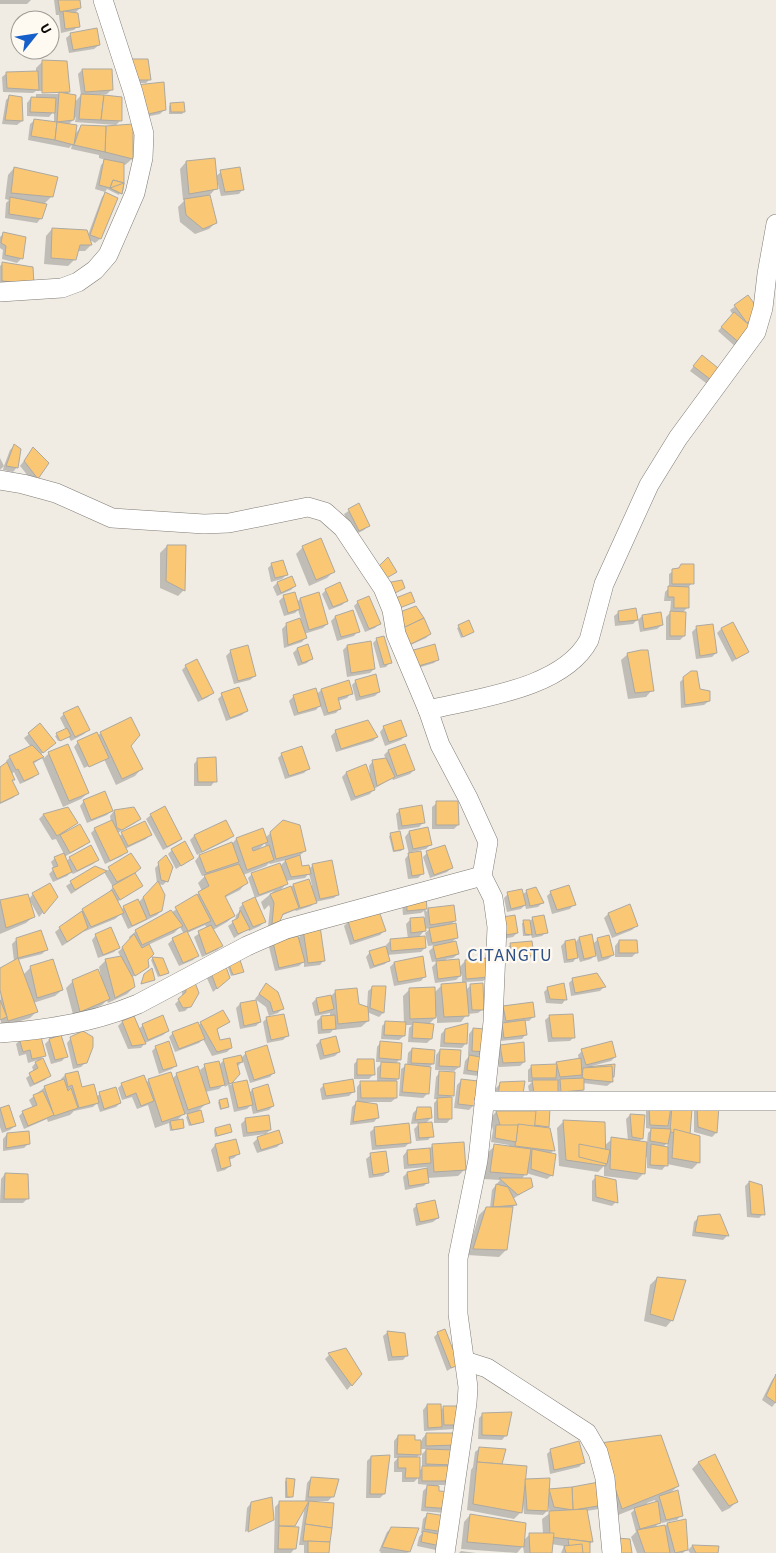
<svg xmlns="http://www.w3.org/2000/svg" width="776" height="1553" font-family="'Source Sans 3',sans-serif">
<rect width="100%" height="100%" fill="#f0ece4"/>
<g fill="#0003" fill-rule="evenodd">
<path d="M 0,0 L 31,0 L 27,4 L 0,4 Z"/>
<path d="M 54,0 L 79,0 L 80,8 L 74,14 L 78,26 L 74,30 L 61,33 L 59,15 L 56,15 Z"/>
<path d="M 71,34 L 99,45 L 94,49 L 69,53 L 66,38 Z"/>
<path d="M 43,61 L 69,92 L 66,95 L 75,102 L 81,95 L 78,74 L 82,70 L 111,70 L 112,89 L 107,94 L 94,95 L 120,121 L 116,125 L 75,122 L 76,117 L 68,125 L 75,134 L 81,127 L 132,159 L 125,165 L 123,164 L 123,183 L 119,195 L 107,189 L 105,192 L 95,189 L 101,165 L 106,160 L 99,158 L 99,155 L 71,149 L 72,145 L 69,148 L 28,140 L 30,124 L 35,120 L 54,123 L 54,111 L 49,117 L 27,116 L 27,103 L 31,98 L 36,99 L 36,94 L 59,94 L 62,91 L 36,91 L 33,93 L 3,92 L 2,77 L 7,73 L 36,72 L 36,68 Z"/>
<path d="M 123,65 L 150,79 L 146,83 L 129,83 Z"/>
<path d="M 132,91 L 164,110 L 160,114 L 140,118 Z"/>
<path d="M 10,96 L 22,121 L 17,125 L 2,124 L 6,100 Z"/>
<path d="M 183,103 L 184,112 L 182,114 L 169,114 L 169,106 L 171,104 Z"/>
<path d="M 186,162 L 215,177 L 221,172 L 243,189 L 239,194 L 221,196 L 217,180 L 216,180 L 216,188 L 209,196 L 216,222 L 209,229 L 195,234 L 180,222 L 178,207 L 186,199 L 183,200 L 180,169 Z"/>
<path d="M 14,168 L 52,196 L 43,205 L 41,218 L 37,223 L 5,218 L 6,203 L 9,200 L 5,199 L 8,175 Z"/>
<path d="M 106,193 L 117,199 L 100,239 L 95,243 L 90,240 L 91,245 L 85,251 L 77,251 L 75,259 L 68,266 L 44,264 L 46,236 L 52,229 L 88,235 L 102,197 Z"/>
<path d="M 3,234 L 24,238 L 21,259 L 17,263 L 2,259 L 3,250 L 0,248 L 0,237 Z"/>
<path d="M 3,263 L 28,288 L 0,285 L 0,266 Z"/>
<path d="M 748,297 L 755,317 L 746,324 L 737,348 L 718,331 L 733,315 L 730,310 Z"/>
<path d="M 698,361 L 722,372 L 710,386 L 690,371 Z"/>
<path d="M 14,446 L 17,467 L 13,472 L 3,470 L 4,466 L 0,470 L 0,458 L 4,466 L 10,450 Z"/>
<path d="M 33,449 L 47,464 L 33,482 L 20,466 Z"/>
<path d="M 358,505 L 368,526 L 364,530 L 354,535 L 344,514 Z"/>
<path d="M 167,546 L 184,590 L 178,596 L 160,588 L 160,553 Z"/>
<path d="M 303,547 L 333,572 L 327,578 L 309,586 L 296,554 Z"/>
<path d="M 272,564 L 286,575 L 282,579 L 271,582 L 268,568 Z"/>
<path d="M 681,566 L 692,583 L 688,588 L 688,607 L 682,613 L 684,636 L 680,640 L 666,640 L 666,617 L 670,613 L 671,601 L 664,601 L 665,592 L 669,588 L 669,574 Z"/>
<path d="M 277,583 L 295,586 L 291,590 L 277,596 L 273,587 Z"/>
<path d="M 326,590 L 346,601 L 342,605 L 329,610 L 322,594 Z"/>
<path d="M 318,593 L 327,624 L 323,628 L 304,634 L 306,637 L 302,642 L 284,648 L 282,629 L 286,625 L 301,619 L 298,610 L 295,613 L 284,616 L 279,601 L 284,596 L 297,602 L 300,599 Z"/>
<path d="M 358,602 L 380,623 L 375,628 L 365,632 L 354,606 Z"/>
<path d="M 352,612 L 358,631 L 354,636 L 337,641 L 331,621 L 335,617 Z"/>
<path d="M 619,612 L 637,620 L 633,624 L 615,626 L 614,616 Z"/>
<path d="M 642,616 L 662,625 L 657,629 L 640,632 L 638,620 Z"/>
<path d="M 468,622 L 471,633 L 461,638 L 457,628 Z"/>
<path d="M 732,624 L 747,652 L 732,662 L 717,633 L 721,629 Z"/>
<path d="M 696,628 L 716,653 L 712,657 L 696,659 L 692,632 Z"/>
<path d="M 397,633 L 430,634 L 426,638 L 404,648 Z"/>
<path d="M 377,639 L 390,662 L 386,667 L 380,668 L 373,643 Z"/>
<path d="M 347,646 L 374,669 L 370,673 L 347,677 L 343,650 Z"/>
<path d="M 297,649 L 312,658 L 307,663 L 298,666 L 293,653 Z"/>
<path d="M 231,651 L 255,676 L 250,680 L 234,684 L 226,656 Z"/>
<path d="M 628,654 L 652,690 L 646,697 L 628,699 L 621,660 Z"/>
<path d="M 407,656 L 438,659 L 434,663 L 411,670 Z"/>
<path d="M 186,666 L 212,693 L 208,697 L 198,702 L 182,670 Z"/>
<path d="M 684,678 L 709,701 L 704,705 L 681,708 L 680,682 Z"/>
<path d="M 356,681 L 379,692 L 375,696 L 356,701 L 352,685 Z"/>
<path d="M 348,682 L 351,693 L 347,698 L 338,701 L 340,708 L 336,713 L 324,716 L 320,705 L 316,710 L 294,716 L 289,701 L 293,697 L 315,690 L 316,695 L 321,690 Z"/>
<path d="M 222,695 L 246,711 L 242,715 L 226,721 L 218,699 Z"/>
<path d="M 64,714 L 88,730 L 84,734 L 71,741 L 68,736 L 58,741 L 55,736 L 66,730 L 60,718 Z"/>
<path d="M 40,725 L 50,747 L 40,755 L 44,758 L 49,753 L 88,793 L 81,799 L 63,807 L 42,758 L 33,764 L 37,774 L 33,778 L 20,784 L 14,772 L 11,774 L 13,780 L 12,782 L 17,794 L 13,798 L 0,804 L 0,769 L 7,764 L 6,761 L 10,757 L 31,747 L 24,738 Z"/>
<path d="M 384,727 L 405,736 L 401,740 L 385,746 L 380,732 Z"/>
<path d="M 336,731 L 377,737 L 373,741 L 336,752 L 331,736 Z"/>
<path d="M 101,733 L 130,746 L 141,769 L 135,776 L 116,785 L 104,759 L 84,768 L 74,747 L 78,742 L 97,736 Z"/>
<path d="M 388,751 L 414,770 L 410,774 L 393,780 L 392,778 L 374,789 L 370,794 L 351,801 L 342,777 L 346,773 L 370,775 L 369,766 L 373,761 L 386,759 L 384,755 Z"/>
<path d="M 282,754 L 308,769 L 304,773 L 285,779 L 278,758 Z"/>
<path d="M 198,759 L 215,781 L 211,786 L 194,786 L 194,764 Z"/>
<path d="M 84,801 L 111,811 L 107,815 L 87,823 L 80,806 Z"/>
<path d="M 437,803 L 458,825 L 454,829 L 432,829 L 432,807 Z"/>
<path d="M 67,808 L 76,823 L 65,832 L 88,842 L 84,846 L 64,857 L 66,861 L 70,858 L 97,860 L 93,864 L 73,874 L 71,872 L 67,876 L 53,882 L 49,874 L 54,869 L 51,862 L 55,858 L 64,854 L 56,839 L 52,840 L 39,819 L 43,815 Z"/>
<path d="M 400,810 L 424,822 L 419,827 L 398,830 L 396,814 Z"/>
<path d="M 114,811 L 139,819 L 135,823 L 116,834 L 119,836 L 144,822 L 150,835 L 146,839 L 125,849 L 126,852 L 122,856 L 105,864 L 91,833 L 95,829 L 111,822 L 110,816 Z"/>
<path d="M 151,815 L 181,839 L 176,843 L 163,850 L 146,819 Z"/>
<path d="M 225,821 L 232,836 L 228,840 L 197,855 L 190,840 L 194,836 Z"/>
<path d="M 283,822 L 305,851 L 299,856 L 301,867 L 308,870 L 313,865 L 338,894 L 334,898 L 315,902 L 311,906 L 296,911 L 295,910 L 281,916 L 275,925 L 268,927 L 270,908 L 269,905 L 264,910 L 261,902 L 274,891 L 255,898 L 248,878 L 253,873 L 280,866 L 286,860 L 270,864 L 269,863 L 266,866 L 243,875 L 246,883 L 240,890 L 224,898 L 234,916 L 227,922 L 213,930 L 221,946 L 217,950 L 202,957 L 194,937 L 207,928 L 205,925 L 187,933 L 197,956 L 193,960 L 179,966 L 168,944 L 173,939 L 184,934 L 180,927 L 174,933 L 148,945 L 146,960 L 147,967 L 131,978 L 134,987 L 127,994 L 108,1003 L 107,1000 L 102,1005 L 74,1018 L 66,988 L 73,981 L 101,976 L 99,967 L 105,961 L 121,957 L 118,952 L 130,940 L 129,937 L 136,931 L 171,913 L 202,891 L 198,883 L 207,874 L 202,876 L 195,861 L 199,856 L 231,845 L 236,839 L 262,830 L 265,838 ZM 265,843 L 266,848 L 257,851 ZM 309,873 L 312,886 L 293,885 L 290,888 L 279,892 L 286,884 L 285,881 L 305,878 Z"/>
<path d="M 427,828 L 431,844 L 426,849 L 412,852 L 423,873 L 418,878 L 408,879 L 405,859 L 409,854 L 405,837 L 409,832 Z"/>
<path d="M 391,835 L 403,849 L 401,851 L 393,852 L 389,836 Z"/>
<path d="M 172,850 L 193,858 L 176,869 L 168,854 Z"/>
<path d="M 427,853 L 451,868 L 447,872 L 430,878 L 423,857 Z"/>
<path d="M 131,854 L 134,873 L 142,886 L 117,902 L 121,910 L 124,907 L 138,903 L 157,883 L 155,868 L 166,857 L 167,881 L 163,885 L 158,884 L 161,911 L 157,915 L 128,929 L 121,914 L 115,919 L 83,932 L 62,946 L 55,932 L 83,910 L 110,893 L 109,892 L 113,887 L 104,872 L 71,894 L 66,886 L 95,867 L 105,872 Z"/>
<path d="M 527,891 L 543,902 L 538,907 L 526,909 L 525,905 L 521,909 L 507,912 L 504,898 L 508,894 L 522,895 Z"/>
<path d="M 551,892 L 574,904 L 570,909 L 552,914 L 547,896 Z"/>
<path d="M 33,894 L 56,897 L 39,917 L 29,899 Z"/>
<path d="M 424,897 L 426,912 L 428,909 L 455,921 L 450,925 L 457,937 L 451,943 L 458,954 L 453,958 L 446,959 L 447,961 L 459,968 L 465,961 L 488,977 L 483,981 L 465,982 L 465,991 L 471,985 L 483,1009 L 478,1013 L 467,1014 L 461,1022 L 437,1023 L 437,1016 L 428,1025 L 431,1039 L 427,1043 L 408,1042 L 409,1028 L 412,1025 L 405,1025 L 404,1036 L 399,1040 L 381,1039 L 382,1026 L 386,1022 L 404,1024 L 403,996 L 409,990 L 434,993 L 442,985 L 462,984 L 462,974 L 456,980 L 435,983 L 432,967 L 438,961 L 432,962 L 429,951 L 436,945 L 428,946 L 425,933 L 431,928 L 424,929 L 424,931 L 418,938 L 425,948 L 421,952 L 387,955 L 389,960 L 385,964 L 370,969 L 366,957 L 370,952 L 387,947 L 386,945 L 391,940 L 408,939 L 406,924 L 410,920 L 425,918 L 424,911 L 421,913 L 403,915 L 402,903 Z"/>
<path d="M 0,902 L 1,902 L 33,917 L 26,923 L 0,934 Z"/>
<path d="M 243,904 L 264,922 L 260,926 L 249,931 L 248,929 L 234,938 L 228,926 L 235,921 L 236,915 L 240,911 L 239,908 Z"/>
<path d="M 608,914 L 637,925 L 632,930 L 612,938 L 604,918 Z"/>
<path d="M 514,916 L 517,933 L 513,937 L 502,939 Z"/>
<path d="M 533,918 L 546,932 L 542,936 L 532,938 L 531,934 L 529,936 L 523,936 L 522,923 L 530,921 Z"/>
<path d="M 348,922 L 384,931 L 380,935 L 350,945 L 344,926 Z"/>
<path d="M 304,930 L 324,960 L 320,965 L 304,967 L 304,961 L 299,966 L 275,971 L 269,947 L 274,943 L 300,937 L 299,935 Z"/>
<path d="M 96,935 L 118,948 L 114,952 L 98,958 L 92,940 Z"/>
<path d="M 579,938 L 593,944 L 598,939 L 613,955 L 608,959 L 598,962 L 596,954 L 591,959 L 580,962 L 578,956 L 573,962 L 564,963 L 561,946 L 565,942 L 575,943 Z"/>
<path d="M 17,939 L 46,950 L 42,954 L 18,960 L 23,975 L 31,967 L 62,990 L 55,996 L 33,1003 L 36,1012 L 30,1018 L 1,1027 L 0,969 L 14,961 L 12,944 Z"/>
<path d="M 619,941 L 636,953 L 632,957 L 615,957 L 615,946 Z"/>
<path d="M 510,945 L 533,955 L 529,959 L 508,961 L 506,949 Z"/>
<path d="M 153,958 L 165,974 L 158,977 L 151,960 Z"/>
<path d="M 422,958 L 425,976 L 421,981 L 394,986 L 390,967 L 394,963 Z"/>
<path d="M 229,964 L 243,972 L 231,976 L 227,965 Z"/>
<path d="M 224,966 L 224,982 L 213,992 L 206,976 Z"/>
<path d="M 573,979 L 604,987 L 600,991 L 571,996 L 569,983 Z"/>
<path d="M 186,984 L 190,1006 L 185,1011 L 179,1012 L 175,1004 L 182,997 L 182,989 Z"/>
<path d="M 266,985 L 282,1009 L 278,1013 L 269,1016 L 266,1007 L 255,999 Z"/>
<path d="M 373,987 L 384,988 L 383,1013 L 379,1017 L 367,1012 L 368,1021 L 361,1027 L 333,1030 L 330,1033 L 318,1034 L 317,1021 L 321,1017 L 330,1016 L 330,1013 L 315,1016 L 312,1003 L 316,999 L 331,996 L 335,992 L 357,1005 L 367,1008 L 368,991 Z"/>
<path d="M 548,988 L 566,999 L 562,1004 L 546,1003 L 544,992 Z"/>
<path d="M 255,1001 L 260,1022 L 256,1026 L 240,1029 L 236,1008 L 240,1004 Z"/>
<path d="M 504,1007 L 533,1017 L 529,1021 L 524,1021 L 526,1034 L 522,1039 L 500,1041 L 500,1012 Z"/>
<path d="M 550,1016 L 574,1037 L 570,1041 L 548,1042 L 545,1020 Z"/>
<path d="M 134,1017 L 139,1029 L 143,1025 L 168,1031 L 163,1035 L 145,1043 L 141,1048 L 128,1049 L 118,1026 L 122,1022 Z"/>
<path d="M 267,1018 L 287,1036 L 283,1040 L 267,1043 L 263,1022 Z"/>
<path d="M 228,1022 L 216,1030 L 219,1042 L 231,1048 L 227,1052 L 212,1056 L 203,1039 L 199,1043 L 175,1052 L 169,1037 L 173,1033 L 198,1026 L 201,1023 Z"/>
<path d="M 473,1029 L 483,1051 L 477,1058 L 484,1059 L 478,1076 L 463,1074 L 465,1061 L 470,1055 L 468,1055 L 469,1034 Z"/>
<path d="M 445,1030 L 466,1043 L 462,1048 L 440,1047 L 441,1034 Z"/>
<path d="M 71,1038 L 86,1062 L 81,1067 L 73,1069 L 67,1043 Z"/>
<path d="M 20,1040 L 44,1056 L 41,1058 L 49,1076 L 45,1080 L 30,1087 L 26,1078 L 34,1072 L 32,1067 L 38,1060 L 28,1063 L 26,1054 L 19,1056 L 16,1044 Z"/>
<path d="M 49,1040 L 66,1056 L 62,1061 L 51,1064 L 45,1044 Z"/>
<path d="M 320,1041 L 339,1052 L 335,1056 L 320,1060 L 316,1045 Z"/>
<path d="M 381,1042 L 400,1059 L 395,1064 L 398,1079 L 396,1081 L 396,1098 L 391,1102 L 365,1102 L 378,1117 L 374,1122 L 350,1125 L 352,1107 L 357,1102 L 357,1087 L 361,1082 L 377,1082 L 377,1068 L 383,1062 L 376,1062 L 377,1047 Z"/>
<path d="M 500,1046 L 524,1062 L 520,1066 L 499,1067 L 496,1051 Z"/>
<path d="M 156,1047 L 176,1065 L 172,1069 L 159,1074 L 152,1051 Z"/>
<path d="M 412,1049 L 433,1064 L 430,1066 L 427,1094 L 423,1098 L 399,1096 L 401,1069 L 407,1065 L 408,1053 Z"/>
<path d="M 440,1050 L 459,1067 L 454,1071 L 435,1070 L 436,1055 Z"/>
<path d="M 582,1051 L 615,1057 L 611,1061 L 588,1067 L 612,1082 L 607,1086 L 583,1083 L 583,1090 L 578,1094 L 530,1096 L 528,1086 L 532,1082 L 528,1082 L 528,1070 L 532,1066 L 555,1065 L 557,1063 L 579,1060 L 578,1055 Z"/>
<path d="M 246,1053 L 274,1072 L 270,1077 L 250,1083 L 243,1061 L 237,1067 L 238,1074 L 229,1085 L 246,1081 L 249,1093 L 252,1090 L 273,1106 L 269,1110 L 253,1114 L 251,1105 L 247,1109 L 234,1112 L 228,1085 L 225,1087 L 224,1084 L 219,1089 L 205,1092 L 208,1102 L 199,1110 L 203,1121 L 201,1123 L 189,1126 L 186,1117 L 191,1113 L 182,1115 L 176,1122 L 183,1127 L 181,1129 L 170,1131 L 169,1123 L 155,1128 L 148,1105 L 137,1109 L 132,1097 L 122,1100 L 118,1088 L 122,1084 L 146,1083 L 148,1081 L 170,1073 L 172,1079 L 177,1074 L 200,1079 L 202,1078 L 200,1070 L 205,1066 L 219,1065 L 224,1060 L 241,1058 Z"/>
<path d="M 358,1060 L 373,1075 L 369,1079 L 354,1079 L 354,1064 Z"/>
<path d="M 440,1072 L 453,1095 L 450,1097 L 451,1118 L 447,1123 L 434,1123 L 434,1103 L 438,1099 L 434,1099 L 436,1077 Z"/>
<path d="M 65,1075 L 81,1088 L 96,1097 L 100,1094 L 120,1103 L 116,1107 L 100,1112 L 97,1103 L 93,1107 L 74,1111 L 70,1115 L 48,1122 L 47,1119 L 24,1129 L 19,1116 L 23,1112 L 33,1108 L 29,1100 L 45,1087 L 62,1082 L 61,1079 Z"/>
<path d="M 461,1081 L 473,1106 L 469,1110 L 454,1108 L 457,1085 Z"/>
<path d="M 501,1083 L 523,1083 L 495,1099 L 496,1088 Z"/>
<path d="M 324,1085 L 353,1092 L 349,1096 L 322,1100 L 320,1089 Z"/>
<path d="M 220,1101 L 228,1107 L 220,1110 L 218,1102 Z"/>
<path d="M 9,1107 L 15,1126 L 10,1130 L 2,1133 L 0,1127 L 0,1109 Z"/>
<path d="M 650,1107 L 671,1108 L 689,1134 L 699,1162 L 692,1169 L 667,1164 L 662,1170 L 647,1168 L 647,1157 L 645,1157 L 643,1174 L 637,1180 L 604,1176 L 604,1166 L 598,1172 L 559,1166 L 557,1128 L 564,1121 L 604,1146 L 612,1139 L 628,1141 L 626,1119 L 630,1115 L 644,1116 L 642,1139 L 638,1142 L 647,1143 L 648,1133 L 652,1129 L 646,1128 L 646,1111 ZM 668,1142 L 667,1148 L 663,1147 Z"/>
<path d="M 698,1107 L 718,1108 L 716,1133 L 712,1137 L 694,1132 L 694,1111 Z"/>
<path d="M 418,1108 L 431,1118 L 425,1124 L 432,1136 L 428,1140 L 416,1141 L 414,1129 L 420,1123 L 411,1124 L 413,1113 Z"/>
<path d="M 533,1109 L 548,1126 L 546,1128 L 549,1129 L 553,1151 L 550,1154 L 552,1175 L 547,1179 L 526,1173 L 521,1180 L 532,1186 L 513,1199 L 516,1204 L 511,1209 L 506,1250 L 499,1257 L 467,1255 L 479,1215 L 486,1208 L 490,1208 L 492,1190 L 500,1180 L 484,1179 L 488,1152 L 495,1146 L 509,1147 L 509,1145 L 491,1142 L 493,1130 L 490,1118 L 496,1112 L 531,1112 Z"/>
<path d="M 245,1120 L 270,1130 L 266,1134 L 243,1137 L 241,1124 Z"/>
<path d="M 375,1128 L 410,1142 L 405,1147 L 372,1150 L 370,1132 Z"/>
<path d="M 215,1129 L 231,1132 L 215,1137 L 214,1130 Z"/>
<path d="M 7,1134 L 28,1144 L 24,1148 L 3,1151 L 3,1139 Z"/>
<path d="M 258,1138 L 282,1142 L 277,1147 L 257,1153 L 253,1143 Z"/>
<path d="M 215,1145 L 238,1154 L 234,1158 L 228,1160 L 230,1166 L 225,1170 L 217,1172 L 211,1150 Z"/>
<path d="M 432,1146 L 465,1169 L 458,1176 L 427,1178 L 428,1182 L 424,1186 L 405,1190 L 403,1177 L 407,1173 L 427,1170 L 427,1167 L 404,1169 L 403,1156 L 407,1151 L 429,1149 Z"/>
<path d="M 371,1155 L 388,1172 L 383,1176 L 369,1178 L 366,1159 Z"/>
<path d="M 5,1174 L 27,1199 L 23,1203 L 0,1203 L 1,1179 Z"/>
<path d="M 596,1177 L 616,1202 L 612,1206 L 592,1201 L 592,1181 Z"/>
<path d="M 749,1182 L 763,1214 L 759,1218 L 747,1217 L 745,1186 Z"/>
<path d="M 417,1205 L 438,1218 L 433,1222 L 416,1226 L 413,1209 Z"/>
<path d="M 719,1216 L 727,1236 L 723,1240 L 692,1236 L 694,1222 L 699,1217 Z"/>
<path d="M 657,1278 L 672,1320 L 666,1327 L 644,1321 L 650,1285 Z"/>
<path d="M 388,1332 L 407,1355 L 403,1360 L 388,1361 L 383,1336 Z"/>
<path d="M 438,1333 L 458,1364 L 447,1371 L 434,1337 Z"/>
<path d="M 346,1349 L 361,1374 L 347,1390 L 325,1359 L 329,1355 Z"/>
<path d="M 776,1376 L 776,1402 L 772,1407 L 762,1400 L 772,1380 Z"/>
<path d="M 427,1405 L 440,1411 L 444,1407 L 459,1407 L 455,1429 L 424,1431 L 423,1410 Z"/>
<path d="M 483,1414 L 506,1435 L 502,1440 L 478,1439 L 479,1418 Z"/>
<path d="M 426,1434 L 455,1445 L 449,1451 L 449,1481 L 445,1485 L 438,1485 L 438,1492 L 445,1513 L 421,1511 L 423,1491 L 429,1485 L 418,1484 L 418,1478 L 414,1482 L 402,1482 L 402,1472 L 394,1472 L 394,1462 L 398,1458 L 394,1458 L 394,1441 L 398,1436 L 414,1441 L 422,1441 L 422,1439 ZM 420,1449 L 427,1449 L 422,1454 L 422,1468 L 419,1471 L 416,1458 L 420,1454 Z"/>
<path d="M 480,1448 L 501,1465 L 524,1480 L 548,1490 L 573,1489 L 598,1483 L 599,1509 L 586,1511 L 592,1542 L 588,1545 L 589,1553 L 561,1553 L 564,1546 L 551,1544 L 551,1553 L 524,1553 L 523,1546 L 517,1553 L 461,1549 L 464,1522 L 470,1515 L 524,1540 L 530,1534 L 543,1534 L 542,1519 L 550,1513 L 548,1504 L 547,1511 L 543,1515 L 524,1514 L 523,1504 L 521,1512 L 514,1519 L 467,1510 L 471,1470 L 473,1467 L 475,1452 Z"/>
<path d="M 551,1450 L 583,1463 L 579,1467 L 550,1474 L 547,1454 Z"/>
<path d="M 591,1453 L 678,1486 L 669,1494 L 681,1515 L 677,1520 L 670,1521 L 687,1549 L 683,1553 L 637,1553 L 631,1537 L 636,1532 L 631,1513 L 636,1508 L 613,1517 ZM 655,1500 L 656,1503 L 648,1505 L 647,1503 ZM 661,1521 L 662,1523 L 670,1521 L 665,1526 L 654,1528 Z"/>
<path d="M 714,1456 L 737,1501 L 730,1508 L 722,1512 L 692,1469 L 698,1463 Z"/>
<path d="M 371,1457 L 384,1494 L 380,1498 L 366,1498 L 367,1461 Z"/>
<path d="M 311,1478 L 333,1496 L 328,1501 L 316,1501 L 328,1553 L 304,1553 L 304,1545 L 299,1545 L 305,1505 L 291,1528 L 295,1548 L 291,1553 L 274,1553 L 275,1507 L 279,1503 L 305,1502 L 307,1483 Z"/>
<path d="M 287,1480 L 291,1497 L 290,1498 L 285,1498 L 285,1481 Z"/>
<path d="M 251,1503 L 273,1519 L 270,1522 L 270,1520 L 245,1532 L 247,1508 Z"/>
<path d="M 427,1515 L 445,1518 L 440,1545 L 436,1550 L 417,1546 L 419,1537 L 422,1533 L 421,1533 L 423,1519 Z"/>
<path d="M 392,1528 L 409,1552 L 407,1553 L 380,1553 L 381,1552 L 379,1551 L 387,1532 Z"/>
<path d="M 692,1546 L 718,1547 L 717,1553 L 690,1553 L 688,1550 Z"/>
<path d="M 461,1551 L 476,1553 L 459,1553 Z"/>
</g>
<g fill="#fac874" stroke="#ada9a1">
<path d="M 58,0 L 80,0 L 81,8 L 60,12 Z"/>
<path d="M 63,11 L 78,13 L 80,27 L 65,29 Z"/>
<path d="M 97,28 L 100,45 L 73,50 L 70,33 Z"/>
<path d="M 127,59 L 148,59 L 151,80 L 133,80 Z"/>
<path d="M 42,60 L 67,61 L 70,92 L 42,93 Z"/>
<path d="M 82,69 L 112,69 L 113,90 L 85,92 Z"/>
<path d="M 38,71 L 39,90 L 7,88 L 6,72 Z"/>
<path d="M 164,82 L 166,110 L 144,115 L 136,85 Z"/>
<path d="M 59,92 L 76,95 L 74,120 L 57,122 Z"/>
<path d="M 81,94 L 104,95 L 101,120 L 79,119 Z"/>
<path d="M 9,95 L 22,97 L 23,121 L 5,120 Z"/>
<path d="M 104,95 L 122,97 L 122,121 L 101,120 Z"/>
<path d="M 31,97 L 56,98 L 55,113 L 30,112 Z"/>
<path d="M 184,102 L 185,112 L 171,112 L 170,103 Z"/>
<path d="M 34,119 L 57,122 L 55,140 L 31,136 Z"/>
<path d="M 57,122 L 77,125 L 74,145 L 55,140 Z"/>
<path d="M 133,124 L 133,159 L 105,152 L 106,126 Z"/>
<path d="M 81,125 L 106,126 L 105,152 L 74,145 Z"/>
<path d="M 215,158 L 218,189 L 189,194 L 186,161 Z"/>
<path d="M 104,159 L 124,163 L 124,183 L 113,180 L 110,188 L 99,185 Z"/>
<path d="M 14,167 L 58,177 L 53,197 L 11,193 Z"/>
<path d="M 240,167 L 244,190 L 225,192 L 220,170 Z"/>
<path d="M 113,180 L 124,183 L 122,194 L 110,188 Z"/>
<path d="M 124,183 L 122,194 L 110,188 Z"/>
<path d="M 105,192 L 118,198 L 101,239 L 90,235 Z"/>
<path d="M 210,195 L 217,223 L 203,229 L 186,215 L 184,199 Z"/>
<path d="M 10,197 L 47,204 L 42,219 L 9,214 Z"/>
<path d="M 52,228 L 87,230 L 92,245 L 80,245 L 76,260 L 51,258 Z"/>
<path d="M 3,232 L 26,237 L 23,259 L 5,255 L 6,246 L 1,243 Z"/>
<path d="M 2,262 L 33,267 L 34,284 L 2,281 Z"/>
<path d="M 748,295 L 761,313 L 747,323 L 734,305 Z"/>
<path d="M 734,312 L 755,330 L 742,345 L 721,327 Z"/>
<path d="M 702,355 L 723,372 L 715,383 L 693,366 Z"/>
<path d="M 14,444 L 21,449 L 18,468 L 6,466 Z"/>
<path d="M 33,447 L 49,463 L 38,479 L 24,461 Z"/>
<path d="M 359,503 L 370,526 L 359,531 L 348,509 Z"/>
<path d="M 321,538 L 335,572 L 316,580 L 302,546 Z"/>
<path d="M 167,545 L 186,545 L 185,591 L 166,581 Z"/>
<path d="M 388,557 L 397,572 L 385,579 L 378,567 Z"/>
<path d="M 283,560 L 288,575 L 275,578 L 271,563 Z"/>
<path d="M 681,564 L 694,564 L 694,584 L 672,584 L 672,569 L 679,568 Z"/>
<path d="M 292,576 L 296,586 L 281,593 L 277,582 Z"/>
<path d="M 402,580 L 405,588 L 391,595 L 386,583 Z"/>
<path d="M 340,582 L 348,601 L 333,607 L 325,589 Z"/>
<path d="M 668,586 L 689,587 L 689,608 L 674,608 L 674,597 L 668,597 Z"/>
<path d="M 295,592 L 300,609 L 288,613 L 283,595 Z"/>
<path d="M 319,592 L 328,624 L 309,630 L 300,598 Z"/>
<path d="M 411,592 L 415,602 L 397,609 L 393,599 Z"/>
<path d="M 369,596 L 381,624 L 369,629 L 357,601 Z"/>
<path d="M 416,606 L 424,618 L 401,629 L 397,613 Z"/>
<path d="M 636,608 L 638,620 L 619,622 L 618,611 Z"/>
<path d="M 353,610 L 360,632 L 341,637 L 335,616 Z"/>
<path d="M 670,611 L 686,612 L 685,636 L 670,636 Z"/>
<path d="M 661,612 L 663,625 L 644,629 L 642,615 Z"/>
<path d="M 300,618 L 307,638 L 288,645 L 286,623 Z"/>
<path d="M 424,618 L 431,634 L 409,645 L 401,629 Z"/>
<path d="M 469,620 L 474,632 L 463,637 L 458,625 Z"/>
<path d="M 733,622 L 749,652 L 736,659 L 721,628 Z"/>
<path d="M 713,624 L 717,653 L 700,656 L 696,626 Z"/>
<path d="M 384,636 L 392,663 L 384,665 L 376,638 Z"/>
<path d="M 371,641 L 375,669 L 351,673 L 347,645 Z"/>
<path d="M 308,644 L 313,659 L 302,663 L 297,648 Z"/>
<path d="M 435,644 L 439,660 L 415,667 L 410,651 Z"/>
<path d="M 248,645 L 256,676 L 238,681 L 230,650 Z"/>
<path d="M 641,650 L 648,650 L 654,691 L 635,693 L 627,653 Z"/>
<path d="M 197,659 L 214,693 L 202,699 L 185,665 Z"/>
<path d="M 691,671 L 697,671 L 700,689 L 710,691 L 710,701 L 685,705 L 683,677 Z"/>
<path d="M 376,674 L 380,692 L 360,697 L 355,680 Z"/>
<path d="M 349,680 L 353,694 L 338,698 L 341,709 L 328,713 L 321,689 Z"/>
<path d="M 239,687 L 248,711 L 230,718 L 221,693 Z"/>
<path d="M 316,688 L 321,706 L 298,713 L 293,695 Z"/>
<path d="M 78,706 L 90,730 L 75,737 L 63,713 Z"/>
<path d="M 131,717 L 140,735 L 131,746 L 143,769 L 122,779 L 100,732 Z"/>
<path d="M 368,720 L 378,737 L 341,749 L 335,730 Z"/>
<path d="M 401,720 L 407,736 L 389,742 L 383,726 Z"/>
<path d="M 40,723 L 56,743 L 43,753 L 28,733 Z"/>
<path d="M 67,728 L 71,736 L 60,741 L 56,733 Z"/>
<path d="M 97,732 L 109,758 L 89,767 L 77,741 Z"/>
<path d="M 68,744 L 89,793 L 69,801 L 48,752 Z"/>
<path d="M 405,744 L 415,770 L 397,776 L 388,750 Z"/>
<path d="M 32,745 L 44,757 L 33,762 L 39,774 L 24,781 L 18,769 L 16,770 L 9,756 Z"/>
<path d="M 302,746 L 310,769 L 289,776 L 281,753 Z"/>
<path d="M 216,757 L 217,782 L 198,782 L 197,758 Z"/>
<path d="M 386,758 L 395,777 L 377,786 L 372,760 Z"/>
<path d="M 7,762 L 15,780 L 12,780 L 19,794 L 0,803 L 0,767 Z"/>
<path d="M 366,764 L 375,790 L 355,797 L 346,772 Z"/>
<path d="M 105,791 L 113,811 L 91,820 L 83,800 Z"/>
<path d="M 436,801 L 458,801 L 459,825 L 436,825 Z"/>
<path d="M 422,805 L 425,823 L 402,826 L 399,809 Z"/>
<path d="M 165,806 L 182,839 L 167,847 L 150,814 Z"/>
<path d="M 68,807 L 78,823 L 57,836 L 43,814 Z"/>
<path d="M 134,807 L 141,819 L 122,830 L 117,828 L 114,810 Z"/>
<path d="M 112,820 L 128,852 L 110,861 L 94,828 Z"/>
<path d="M 226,820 L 234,836 L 202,852 L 194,835 Z"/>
<path d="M 283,820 L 300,825 L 306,851 L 276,859 L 270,832 Z"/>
<path d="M 145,821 L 152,835 L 128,846 L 121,832 Z"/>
<path d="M 80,824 L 90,842 L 70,853 L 60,835 Z"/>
<path d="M 428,827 L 432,845 L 413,849 L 409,831 Z"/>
<path d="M 263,828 L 268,842 L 252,848 L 253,851 L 269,845 L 274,860 L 247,870 L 236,838 Z"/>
<path d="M 400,831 L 404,849 L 394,851 L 390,833 Z"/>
<path d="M 185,841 L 194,858 L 181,866 L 171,849 Z"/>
<path d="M 232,842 L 239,862 L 206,873 L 199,855 Z"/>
<path d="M 91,845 L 99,860 L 77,871 L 69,857 Z"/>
<path d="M 445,845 L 453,868 L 434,875 L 426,851 Z"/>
<path d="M 421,851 L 424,874 L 412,876 L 408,853 Z"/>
<path d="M 64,853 L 72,872 L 57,879 L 52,868 L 58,866 L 54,857 Z"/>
<path d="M 131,853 L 141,868 L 135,873 L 117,882 L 108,867 Z"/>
<path d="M 166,855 L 173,867 L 168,882 L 161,880 L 158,862 Z"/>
<path d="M 300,855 L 302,866 L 309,865 L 311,874 L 291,877 L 285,860 Z"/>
<path d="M 332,860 L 339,895 L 320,899 L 312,864 Z"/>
<path d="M 280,863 L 288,884 L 259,895 L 251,873 Z"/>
<path d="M 239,864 L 248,883 L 225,896 L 235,916 L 216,926 L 198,892 L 209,886 L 204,875 Z"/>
<path d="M 95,866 L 107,871 L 75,890 L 70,881 Z"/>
<path d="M 135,873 L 143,886 L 120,900 L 112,886 Z"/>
<path d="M 309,879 L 317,903 L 300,908 L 293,884 Z"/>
<path d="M 158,881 L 165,895 L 162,911 L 150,916 L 143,897 Z"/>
<path d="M 50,883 L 58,897 L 44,914 L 32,893 Z"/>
<path d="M 569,885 L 576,905 L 557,910 L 550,891 Z"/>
<path d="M 291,886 L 299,908 L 283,914 L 280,921 L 272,924 L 274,903 L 270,894 Z"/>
<path d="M 536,887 L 544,903 L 530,906 L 526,890 Z"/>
<path d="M 522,889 L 526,905 L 511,909 L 507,892 Z"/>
<path d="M 112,890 L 124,913 L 91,927 L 82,909 Z"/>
<path d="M 28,894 L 35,917 L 6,928 L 0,900 Z"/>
<path d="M 197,894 L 211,921 L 188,931 L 175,907 Z"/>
<path d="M 426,896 L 427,909 L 407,911 L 406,898 Z"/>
<path d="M 255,897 L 266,922 L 253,927 L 242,903 Z"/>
<path d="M 138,899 L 147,919 L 132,926 L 123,906 Z"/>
<path d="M 630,904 L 638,926 L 616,934 L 608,913 Z"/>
<path d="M 454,905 L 456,921 L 430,925 L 428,908 Z"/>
<path d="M 171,910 L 183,926 L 142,945 L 135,930 Z"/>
<path d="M 240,910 L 250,929 L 238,934 L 232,921 L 238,918 Z"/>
<path d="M 82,911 L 88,928 L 67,942 L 59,927 Z"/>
<path d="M 379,911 L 386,931 L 354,941 L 348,921 Z"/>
<path d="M 515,915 L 518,933 L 506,935 L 503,917 Z"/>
<path d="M 544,915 L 548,933 L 536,935 L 532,917 Z"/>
<path d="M 424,917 L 426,931 L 411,933 L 410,918 Z"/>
<path d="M 523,920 L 530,920 L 532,935 L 525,934 Z"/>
<path d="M 456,923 L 458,938 L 432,943 L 429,928 Z"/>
<path d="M 211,925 L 223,946 L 206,954 L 198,931 Z"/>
<path d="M 320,926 L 325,961 L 308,963 L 303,929 Z"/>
<path d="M 111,927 L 120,948 L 103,955 L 95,934 Z"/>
<path d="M 41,930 L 48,950 L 18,958 L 16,938 Z"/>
<path d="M 187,931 L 199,956 L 183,963 L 172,938 Z"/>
<path d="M 134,934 L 142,948 L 149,944 L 154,954 L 148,960 L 149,967 L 135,976 L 122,947 Z"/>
<path d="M 592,934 L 596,956 L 584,959 L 579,937 Z"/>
<path d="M 609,935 L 614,955 L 602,958 L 597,938 Z"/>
<path d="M 298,936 L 305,962 L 279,968 L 273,942 Z"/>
<path d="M 425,936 L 426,948 L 391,951 L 390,939 Z"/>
<path d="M 575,939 L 578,958 L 567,960 L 565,941 Z"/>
<path d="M 619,940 L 637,940 L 638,953 L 619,953 Z"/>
<path d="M 456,941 L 459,954 L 436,959 L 433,946 Z"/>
<path d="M 532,941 L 534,955 L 512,958 L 510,943 Z"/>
<path d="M 386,946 L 390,961 L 374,966 L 369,951 Z"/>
<path d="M 121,956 L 133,978 L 135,987 L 115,998 L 105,959 Z"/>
<path d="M 423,956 L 426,977 L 398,982 L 394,962 Z"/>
<path d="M 152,957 L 163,958 L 169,973 L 160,976 Z"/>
<path d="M 18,958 L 38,1012 L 8,1021 L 0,990 L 0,968 Z"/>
<path d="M 487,958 L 489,977 L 466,979 L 465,960 Z"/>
<path d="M 53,959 L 63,990 L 37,998 L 30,966 Z"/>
<path d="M 459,959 L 461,976 L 438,979 L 436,961 Z"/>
<path d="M 240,960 L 244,972 L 233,975 L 228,962 Z"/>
<path d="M 225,964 L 230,978 L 217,989 L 210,970 Z"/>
<path d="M 152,968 L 155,980 L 141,984 L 144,974 Z"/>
<path d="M 98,969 L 110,999 L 80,1012 L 72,980 Z"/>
<path d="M 597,973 L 606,987 L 575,993 L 572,978 Z"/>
<path d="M 194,980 L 199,993 L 191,1007 L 183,1008 L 178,999 L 186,992 L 185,983 Z"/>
<path d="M 466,982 L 469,1016 L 444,1017 L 441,984 Z"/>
<path d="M 266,983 L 278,992 L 284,1009 L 273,1012 L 270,1002 L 259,994 Z"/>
<path d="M 483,983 L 484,1010 L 472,1010 L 470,984 Z"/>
<path d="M 564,983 L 567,1000 L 550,999 L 547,987 Z"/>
<path d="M 372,986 L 386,986 L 384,1013 L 370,1008 Z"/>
<path d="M 435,987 L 436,1018 L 410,1019 L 409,988 Z"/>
<path d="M 357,988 L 359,1004 L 368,1007 L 369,1021 L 338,1024 L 335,990 Z"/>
<path d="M 331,995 L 334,1009 L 319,1013 L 316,998 Z"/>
<path d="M 0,1000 L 7,1017 L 0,1020 Z"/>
<path d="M 256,1000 L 261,1022 L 244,1026 L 240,1003 Z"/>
<path d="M 533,1002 L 535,1017 L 506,1021 L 503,1006 Z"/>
<path d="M 223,1010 L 230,1022 L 217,1029 L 220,1040 L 230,1038 L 232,1048 L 217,1052 L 200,1022 Z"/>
<path d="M 284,1014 L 289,1036 L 271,1040 L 266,1017 Z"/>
<path d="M 573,1014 L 575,1038 L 552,1038 L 549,1015 Z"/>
<path d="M 163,1015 L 169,1031 L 148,1040 L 142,1024 Z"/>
<path d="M 335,1015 L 336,1029 L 322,1030 L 321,1016 Z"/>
<path d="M 134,1016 L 146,1044 L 132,1046 L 122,1021 Z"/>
<path d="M 525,1020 L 527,1035 L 504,1038 L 502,1023 Z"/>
<path d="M 385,1021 L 406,1022 L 405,1036 L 384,1035 Z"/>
<path d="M 198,1022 L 205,1039 L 179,1049 L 172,1032 Z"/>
<path d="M 413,1022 L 434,1024 L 432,1039 L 412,1038 Z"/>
<path d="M 468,1023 L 467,1044 L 444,1043 L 445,1029 Z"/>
<path d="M 473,1028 L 485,1029 L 484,1052 L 472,1051 Z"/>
<path d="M 83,1031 L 93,1037 L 93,1047 L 87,1063 L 77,1065 L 70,1037 Z"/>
<path d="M 40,1033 L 46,1056 L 32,1059 L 30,1050 L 23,1052 L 19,1038 Z"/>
<path d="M 61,1035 L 68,1057 L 55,1060 L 49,1039 Z"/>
<path d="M 336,1036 L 340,1052 L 324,1056 L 320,1040 Z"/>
<path d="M 169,1041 L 177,1066 L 163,1070 L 155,1046 Z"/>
<path d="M 380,1041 L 402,1043 L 401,1060 L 379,1058 Z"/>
<path d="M 612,1041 L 616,1057 L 586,1065 L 581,1049 Z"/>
<path d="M 524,1042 L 525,1062 L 503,1063 L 500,1045 Z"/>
<path d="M 267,1045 L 275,1073 L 254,1080 L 245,1052 Z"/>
<path d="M 412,1048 L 435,1050 L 434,1064 L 411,1063 Z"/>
<path d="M 440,1049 L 461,1050 L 460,1067 L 439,1066 Z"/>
<path d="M 241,1055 L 243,1062 L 237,1063 L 240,1074 L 232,1083 L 229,1084 L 223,1059 Z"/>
<path d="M 469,1055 L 486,1058 L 484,1073 L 467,1070 Z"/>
<path d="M 43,1058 L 51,1076 L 34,1084 L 29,1073 L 38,1068 L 35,1062 Z"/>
<path d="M 581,1058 L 582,1075 L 560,1077 L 556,1062 Z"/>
<path d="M 357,1059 L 374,1059 L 375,1075 L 357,1075 Z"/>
<path d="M 219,1061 L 225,1085 L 210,1088 L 204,1064 Z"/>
<path d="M 381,1062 L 400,1063 L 399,1079 L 380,1078 Z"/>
<path d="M 405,1064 L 431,1067 L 429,1094 L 402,1092 Z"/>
<path d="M 557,1064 L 556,1078 L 532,1078 L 531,1065 Z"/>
<path d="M 615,1064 L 614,1077 L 589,1079 L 587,1067 Z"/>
<path d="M 198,1066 L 210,1103 L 188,1110 L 176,1073 Z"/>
<path d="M 612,1066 L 613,1082 L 582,1079 L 583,1068 Z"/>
<path d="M 78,1071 L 82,1087 L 94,1084 L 99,1103 L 79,1108 L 72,1085 L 68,1087 L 65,1074 Z"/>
<path d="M 439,1071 L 455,1072 L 454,1096 L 438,1095 Z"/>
<path d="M 171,1072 L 185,1114 L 162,1122 L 148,1079 Z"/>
<path d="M 144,1075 L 154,1101 L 141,1106 L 136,1093 L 126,1097 L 121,1083 Z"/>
<path d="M 584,1078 L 584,1090 L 561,1092 L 560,1079 Z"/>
<path d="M 64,1079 L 68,1091 L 71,1088 L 78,1108 L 54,1116 L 44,1086 Z"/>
<path d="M 353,1079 L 355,1092 L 326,1096 L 323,1084 Z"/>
<path d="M 461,1079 L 478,1081 L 475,1106 L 458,1104 Z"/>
<path d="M 247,1080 L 253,1105 L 238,1108 L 232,1083 Z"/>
<path d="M 532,1080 L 558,1080 L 558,1092 L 534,1093 Z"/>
<path d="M 360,1081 L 397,1081 L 397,1098 L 361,1098 Z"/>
<path d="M 525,1081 L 523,1094 L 498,1095 L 500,1082 Z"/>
<path d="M 268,1084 L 274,1106 L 257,1111 L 252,1089 Z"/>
<path d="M 116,1087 L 121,1103 L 104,1109 L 99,1092 Z"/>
<path d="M 43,1091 L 54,1115 L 28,1126 L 22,1111 L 37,1105 L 33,1095 Z"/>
<path d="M 452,1097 L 452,1119 L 438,1119 L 437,1098 Z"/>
<path d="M 227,1098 L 229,1107 L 221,1109 L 219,1100 Z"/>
<path d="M 356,1101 L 377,1104 L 379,1118 L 353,1122 Z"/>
<path d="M 9,1105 L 16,1126 L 6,1129 L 0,1108 Z"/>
<path d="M 697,1105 L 719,1106 L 717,1133 L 698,1127 Z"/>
<path d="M 649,1106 L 671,1107 L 668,1126 L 650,1125 Z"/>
<path d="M 672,1106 L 692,1109 L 690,1135 L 670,1132 Z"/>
<path d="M 417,1107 L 431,1107 L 432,1118 L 415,1120 Z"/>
<path d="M 533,1108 L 550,1108 L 549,1127 L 534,1125 Z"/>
<path d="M 201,1110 L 204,1122 L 191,1125 L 187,1114 Z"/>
<path d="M 496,1111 L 536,1111 L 534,1133 L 502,1132 Z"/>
<path d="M 630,1114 L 645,1115 L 643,1139 L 632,1137 Z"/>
<path d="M 269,1115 L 271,1130 L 247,1133 L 245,1118 Z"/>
<path d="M 183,1119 L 184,1128 L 172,1130 L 170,1121 Z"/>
<path d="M 563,1120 L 605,1122 L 606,1166 L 566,1160 Z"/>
<path d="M 432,1122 L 434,1137 L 419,1138 L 418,1123 Z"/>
<path d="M 409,1123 L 411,1143 L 376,1146 L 374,1127 Z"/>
<path d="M 230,1124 L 232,1132 L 217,1136 L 215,1128 Z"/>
<path d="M 518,1124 L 550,1128 L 555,1151 L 515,1146 Z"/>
<path d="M 496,1125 L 518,1125 L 516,1142 L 495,1138 Z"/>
<path d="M 651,1128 L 671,1129 L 668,1144 L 650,1141 Z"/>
<path d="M 674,1129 L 700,1136 L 700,1163 L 672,1158 Z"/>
<path d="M 279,1130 L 283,1143 L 261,1150 L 257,1137 Z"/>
<path d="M 29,1131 L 30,1144 L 6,1148 L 7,1133 Z"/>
<path d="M 611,1137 L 647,1142 L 645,1174 L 610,1169 Z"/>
<path d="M 236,1139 L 240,1154 L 229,1157 L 231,1166 L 221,1169 L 215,1144 Z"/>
<path d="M 464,1142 L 466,1170 L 434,1172 L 432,1144 Z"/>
<path d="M 494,1144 L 531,1149 L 527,1175 L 490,1172 Z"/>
<path d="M 579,1144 L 610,1150 L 607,1164 L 579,1157 Z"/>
<path d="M 651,1144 L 668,1147 L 668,1166 L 650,1165 Z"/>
<path d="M 430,1148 L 431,1163 L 408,1165 L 407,1150 Z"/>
<path d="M 532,1149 L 556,1154 L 553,1176 L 531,1169 Z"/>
<path d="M 386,1151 L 389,1172 L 373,1175 L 370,1153 Z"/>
<path d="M 427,1168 L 429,1183 L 409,1186 L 407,1172 Z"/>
<path d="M 5,1173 L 28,1174 L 29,1199 L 4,1199 Z"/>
<path d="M 595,1175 L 616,1180 L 618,1203 L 596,1197 Z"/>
<path d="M 499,1178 L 531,1178 L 533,1187 L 518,1195 Z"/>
<path d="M 749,1181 L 762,1185 L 765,1215 L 751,1214 Z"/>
<path d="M 496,1184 L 508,1187 L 517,1205 L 493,1207 Z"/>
<path d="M 435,1200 L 439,1218 L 420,1222 L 416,1204 Z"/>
<path d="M 486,1207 L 513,1207 L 507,1250 L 473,1249 Z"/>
<path d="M 720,1214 L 729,1236 L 695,1232 L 698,1216 Z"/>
<path d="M 657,1277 L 686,1280 L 673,1321 L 650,1314 Z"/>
<path d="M 445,1329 L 459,1365 L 451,1368 L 437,1332 Z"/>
<path d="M 387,1331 L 405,1333 L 408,1356 L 392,1357 Z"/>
<path d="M 346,1348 L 362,1374 L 352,1386 L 328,1353 Z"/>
<path d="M 776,1374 L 776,1403 L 766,1396 Z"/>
<path d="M 427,1404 L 441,1404 L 442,1427 L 428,1428 Z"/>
<path d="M 443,1406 L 460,1406 L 460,1425 L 444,1425 Z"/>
<path d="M 512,1412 L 507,1436 L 482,1435 L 482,1413 Z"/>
<path d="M 426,1433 L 456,1433 L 456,1445 L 426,1446 Z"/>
<path d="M 398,1435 L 415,1435 L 415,1440 L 421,1440 L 421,1455 L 397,1454 Z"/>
<path d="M 661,1435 L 679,1486 L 622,1509 L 600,1443 Z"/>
<path d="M 579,1441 L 585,1463 L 554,1470 L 550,1449 Z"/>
<path d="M 479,1447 L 506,1449 L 502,1464 L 477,1462 Z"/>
<path d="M 426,1449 L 454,1450 L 454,1465 L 426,1464 Z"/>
<path d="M 715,1454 L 738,1502 L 729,1506 L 698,1462 Z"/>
<path d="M 390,1455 L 385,1494 L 370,1494 L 371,1456 Z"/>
<path d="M 398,1457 L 420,1457 L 420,1478 L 405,1478 L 406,1468 L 398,1468 Z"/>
<path d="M 477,1462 L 527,1466 L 522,1513 L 473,1504 Z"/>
<path d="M 422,1466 L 451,1466 L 450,1481 L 422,1481 Z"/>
<path d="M 311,1477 L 339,1479 L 334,1497 L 308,1497 Z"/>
<path d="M 286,1478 L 295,1479 L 293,1497 L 287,1497 Z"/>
<path d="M 550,1478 L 548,1511 L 527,1510 L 525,1479 Z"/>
<path d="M 599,1482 L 604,1505 L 573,1510 L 572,1487 Z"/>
<path d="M 427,1485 L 439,1486 L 439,1491 L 452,1492 L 451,1509 L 425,1507 Z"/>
<path d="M 572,1487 L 573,1510 L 554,1507 L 549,1489 Z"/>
<path d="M 678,1490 L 683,1516 L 666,1520 L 659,1496 Z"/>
<path d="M 272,1497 L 274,1520 L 248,1532 L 251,1502 Z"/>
<path d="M 279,1501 L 309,1501 L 295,1526 L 279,1526 Z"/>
<path d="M 309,1501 L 334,1503 L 332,1528 L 305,1524 Z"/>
<path d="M 658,1501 L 661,1523 L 640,1529 L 634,1508 Z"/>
<path d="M 587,1509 L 593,1542 L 550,1537 L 549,1511 Z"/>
<path d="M 427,1513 L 446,1516 L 444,1532 L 424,1529 Z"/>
<path d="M 470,1514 L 526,1523 L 524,1547 L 467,1542 Z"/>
<path d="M 686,1519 L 688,1550 L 675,1553 L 667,1523 Z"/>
<path d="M 305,1524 L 332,1528 L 330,1542 L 303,1541 Z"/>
<path d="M 665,1525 L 670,1553 L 645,1553 L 637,1530 Z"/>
<path d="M 279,1526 L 299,1527 L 296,1549 L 278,1549 Z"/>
<path d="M 391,1527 L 419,1528 L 410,1552 L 382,1547 Z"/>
<path d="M 423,1531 L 443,1535 L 441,1546 L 421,1542 Z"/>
<path d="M 529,1533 L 554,1533 L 552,1553 L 530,1553 Z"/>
<path d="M 616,1538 L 630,1539 L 632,1553 L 617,1553 Z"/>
<path d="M 568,1539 L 590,1542 L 590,1553 L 570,1553 Z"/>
<path d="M 308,1541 L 330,1542 L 329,1553 L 308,1553 Z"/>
<path d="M 582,1544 L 583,1553 L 566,1553 L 564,1546 Z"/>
<path d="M 692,1545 L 719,1546 L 718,1553 L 696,1553 Z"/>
</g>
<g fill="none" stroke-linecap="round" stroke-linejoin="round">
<defs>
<g id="minor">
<path d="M 0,292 L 62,288 L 78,282 L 95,270 L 108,255 L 135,193 L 143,158 L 144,134 L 133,92 L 103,0"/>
<path d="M 0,480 L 23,484 L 56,493 L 112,518 L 204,524 L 229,523 L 308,507 L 325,512 L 343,528 L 383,588 L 392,610 L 396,634 L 428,710"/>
<path d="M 0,1033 C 47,1030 95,1022 138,1004 L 247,946 L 286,929 L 482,876"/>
<path d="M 484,1101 L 776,1101"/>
<path d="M 465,1361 L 487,1368 L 587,1433 L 598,1452 L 605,1478 L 612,1553"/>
<path d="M 445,1553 L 467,1403 L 468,1387 L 458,1314 L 458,1258 L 478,1160 L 493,1022 L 497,927 L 493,898 L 482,876 L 488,842 L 468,798 L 440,745 L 428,710 C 477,698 563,689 589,640 L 604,584 L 649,485 L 678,438 L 756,332 L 763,308 L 767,274 L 776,224"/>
</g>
</defs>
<use href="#minor" stroke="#7f7b74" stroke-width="20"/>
<use href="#minor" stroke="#fff" stroke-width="19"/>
</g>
<g text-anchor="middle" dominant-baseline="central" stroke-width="4.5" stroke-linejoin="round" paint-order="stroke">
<g font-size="18" letter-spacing="1" fill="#2c4f86" stroke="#fef9f1">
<text x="510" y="955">CITANGTU</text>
</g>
</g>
<g transform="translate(35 35) rotate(60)"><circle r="24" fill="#fef9f1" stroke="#9e9b95"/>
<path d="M0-4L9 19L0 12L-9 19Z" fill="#165ec9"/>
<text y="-8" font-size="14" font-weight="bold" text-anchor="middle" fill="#0f0d0b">U</text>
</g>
</svg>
